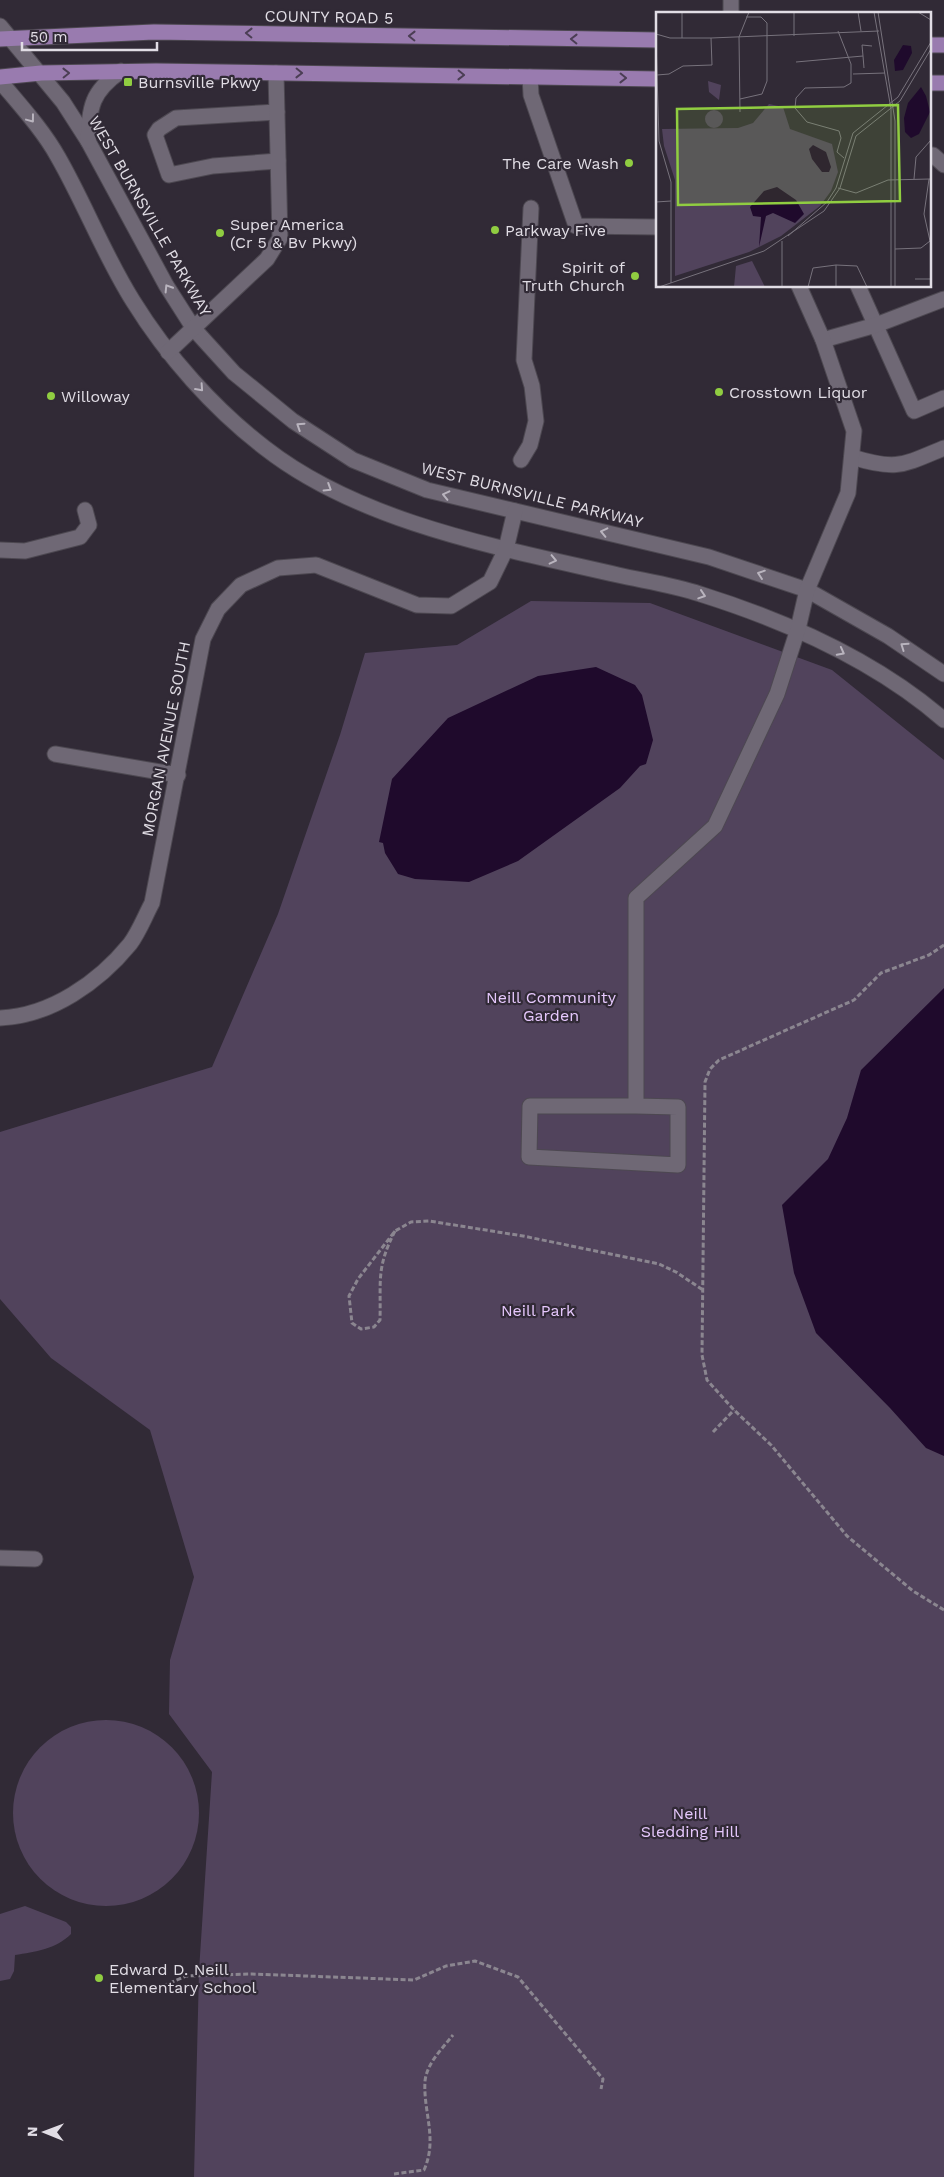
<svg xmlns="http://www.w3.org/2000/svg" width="944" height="2177" font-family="'Work Sans',sans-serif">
<rect width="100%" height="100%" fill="#312a36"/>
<g fill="#51435c">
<path d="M 531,601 L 650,603 L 832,670 L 944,760 L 944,2177 L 194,2177 L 199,1971 L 212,1772 L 169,1714 L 170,1660 L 194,1577 L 150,1430 L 51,1358 L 0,1299 L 0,1132 L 212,1067 L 278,914 L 340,735 L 365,653 L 457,645 Z"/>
<circle cx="106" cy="1813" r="93"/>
<path d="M 25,1906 L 66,1922 L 71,1927 L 71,1934 C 56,1949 35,1952 15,1955 L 14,1971 L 10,1979 L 0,1981 L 0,1914 Z"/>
</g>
<g fill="#1f0a2c">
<path d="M 596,667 L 635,685 L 642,695 L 653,740 L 646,764 L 640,766 L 620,788 L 518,861 L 469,882 L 415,879 L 398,874 L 385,853 L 383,843 L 379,842 L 392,779 L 448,718 L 538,676 Z"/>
<path d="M 944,988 L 944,1456 L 926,1448 L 890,1408 L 816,1333 L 794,1273 L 782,1205 L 828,1159 L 847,1118 L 861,1070 Z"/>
</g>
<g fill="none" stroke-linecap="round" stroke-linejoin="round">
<defs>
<g id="minor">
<path d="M 731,0 L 731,14"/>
<path d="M 0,26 L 63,102 L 88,141 L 166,285 L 194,329 L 234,373 L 293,421 L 353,460 L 427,490 L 709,557 L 807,590 L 888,636 L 944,674"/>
<path d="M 530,77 L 531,95 L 576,226 L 658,227"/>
<path d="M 0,81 C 20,105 43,130 58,157 C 85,204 104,255 133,301 C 167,356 214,409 265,448 C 361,523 501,548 618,575 C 645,581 674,585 700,594 C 786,621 875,660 944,720"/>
<path d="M 277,112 L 176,118 L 159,129 L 155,135 L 169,175 L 213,166 L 278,161"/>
<path d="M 88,141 C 90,106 91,92 121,71"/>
<path d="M 930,156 L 933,155 L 944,165"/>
<path d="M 858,286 L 914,411 L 944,398"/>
<path d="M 823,340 L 876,325 L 944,299"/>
<path d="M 168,352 L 267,259 L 280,238 L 276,73"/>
<path d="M 852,457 C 897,471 903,465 944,448"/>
<path d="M 521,460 L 530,445 L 536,421 L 532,386 L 524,360 L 531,208"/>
<path d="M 0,550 L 25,551 L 80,537 L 89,525 L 85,510"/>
<path d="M 55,754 L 178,775"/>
<path d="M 0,1018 C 51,1016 99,982 130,944 C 139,932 145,916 152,903 L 203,639 L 218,609 L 241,585 L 278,568 L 316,565 L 417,605 L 451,606 L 490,582 L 506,549 L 515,511"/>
<path d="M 636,1106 L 678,1107 L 678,1165 L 529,1157 L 530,1106 L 636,1106 L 636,898 L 715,826 L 777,694 L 798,629 L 807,590 L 848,493 L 854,431 L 823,340 L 799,286"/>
<path d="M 0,1558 L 35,1559"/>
</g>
<g id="major">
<path d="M 0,39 L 154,32 L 658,40"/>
<path d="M 930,45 L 944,45"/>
<path d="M 0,77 L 41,73 L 156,71 L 658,79"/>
<path d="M 930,83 L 944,83"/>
</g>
</defs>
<use href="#minor" stroke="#4d4851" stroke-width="17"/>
<use href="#major" stroke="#4d4851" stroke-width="17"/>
<g stroke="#8b8690" stroke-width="3" stroke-dasharray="5 2.5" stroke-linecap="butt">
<path d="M 944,945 L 929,955 L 881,973 L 854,1000 L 719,1060 L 710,1069 L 705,1082 L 702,1355 L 707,1380 L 734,1410 L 771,1445 L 847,1536 L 913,1591 L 944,1610"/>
<path d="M 395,1231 C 376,1268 381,1281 380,1320 L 374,1327 L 361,1329 L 352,1323 L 349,1296 L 358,1279 L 395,1231 L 411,1222 L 429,1221 L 523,1236 L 659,1264 L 676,1272 L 703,1290"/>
<path d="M 713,1432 L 734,1410"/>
<path d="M 149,1992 L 186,1976 L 252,1974 L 414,1980 L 446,1966 L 475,1961 L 518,1977 L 603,2079 L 601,2089"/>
<path d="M 394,2174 L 424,2170 C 438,2139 423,2112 425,2081 C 427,2063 442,2049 453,2035"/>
</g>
<use href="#minor" stroke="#6f6875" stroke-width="15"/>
<use href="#major" stroke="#997baf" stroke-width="15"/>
</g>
<defs><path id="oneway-chevron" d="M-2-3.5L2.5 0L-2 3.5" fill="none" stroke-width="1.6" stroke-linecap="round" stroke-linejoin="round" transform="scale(1.25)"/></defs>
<g stroke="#4b3e54">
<use href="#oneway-chevron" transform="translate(249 33) rotate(-179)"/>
<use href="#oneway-chevron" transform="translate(412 36) rotate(-179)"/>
<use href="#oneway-chevron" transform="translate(574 39) rotate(-179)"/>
<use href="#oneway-chevron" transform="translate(66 73) rotate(-1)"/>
<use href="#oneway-chevron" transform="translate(299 73) rotate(1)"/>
<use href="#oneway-chevron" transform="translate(461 75) rotate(1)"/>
<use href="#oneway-chevron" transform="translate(623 78) rotate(1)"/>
</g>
<g stroke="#b9b4be">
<use href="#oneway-chevron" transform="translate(31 119) rotate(53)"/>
<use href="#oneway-chevron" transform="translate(168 288) rotate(-122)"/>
<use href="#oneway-chevron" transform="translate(200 388) rotate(48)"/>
<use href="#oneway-chevron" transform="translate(300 426) rotate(-147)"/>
<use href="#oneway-chevron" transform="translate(328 488) rotate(32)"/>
<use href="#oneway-chevron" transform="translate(446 495) rotate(-167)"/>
<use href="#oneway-chevron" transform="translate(604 532) rotate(-167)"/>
<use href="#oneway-chevron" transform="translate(553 560) rotate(13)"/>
<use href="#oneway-chevron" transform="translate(761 574) rotate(-161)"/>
<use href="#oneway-chevron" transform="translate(702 595) rotate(18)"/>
<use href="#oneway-chevron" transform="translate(904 646) rotate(-145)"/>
<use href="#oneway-chevron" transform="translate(841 652) rotate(28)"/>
</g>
<g fill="#90cd41" stroke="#312a36" stroke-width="2">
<rect x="123" y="77" width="10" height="10" rx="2.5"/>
<circle cx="629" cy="163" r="5"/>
<circle cx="495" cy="230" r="5"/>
<circle cx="220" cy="233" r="5"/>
<circle cx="635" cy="276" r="5"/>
<circle cx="719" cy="392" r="5"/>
<circle cx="51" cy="396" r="5"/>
<circle cx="99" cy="1978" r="5"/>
</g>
<g text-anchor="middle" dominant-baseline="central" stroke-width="4.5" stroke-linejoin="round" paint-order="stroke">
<g font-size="16" fill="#e1dde5" stroke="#312a36">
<text transform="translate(329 17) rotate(1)">COUNTY ROAD 5</text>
<text transform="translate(150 216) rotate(60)">WEST BURNSVILLE PARKWAY</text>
<text transform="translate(532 495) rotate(14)">WEST BURNSVILLE PARKWAY</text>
<text transform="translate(166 739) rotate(-79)">MORGAN AVENUE SOUTH</text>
</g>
<g font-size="16" fill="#e1dde5" stroke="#312a36" text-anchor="start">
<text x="138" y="82">Burnsville Pkwy</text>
<text x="619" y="163" text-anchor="end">The Care Wash</text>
<text x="230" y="224">Super America<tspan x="230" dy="18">(Cr 5 &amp; Bv Pkwy)</tspan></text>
<text x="505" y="230">Parkway Five</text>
<text x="625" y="267" text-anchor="end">Spirit of<tspan x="625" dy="18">Truth Church</tspan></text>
<text x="729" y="392">Crosstown Liquor</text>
<text x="61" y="396">Willoway</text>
<text x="109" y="1969">Edward D. Neill<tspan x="109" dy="18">Elementary School</tspan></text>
</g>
<g font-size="16" fill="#e6c8fd" stroke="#312a36">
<text x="551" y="997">Neill Community<tspan x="551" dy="18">Garden</tspan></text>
<text x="538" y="1310">Neill Park</text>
<text x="690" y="1813">Neill<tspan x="690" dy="18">Sledding Hill</tspan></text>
</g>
</g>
<g transform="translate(656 12)">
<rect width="275" height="275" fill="#312a36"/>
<path d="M 52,69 L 65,73 L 63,88 L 53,80 ZM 113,92 L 127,95 L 134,117 L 176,132 L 182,160 L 175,179 L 164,194 L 125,224 L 93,240 L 19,264 L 19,168 L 8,134 L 6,117 L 82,116 L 97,111 ZM49 107a9 9 0 1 1 18 0a9 9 0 1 1-18 0ZM 96,249 L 109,275 L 78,275 L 80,254 Z" fill="#51435c"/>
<path d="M 247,33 L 255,34 L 256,41 L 247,58 L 239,59 L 238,48 ZM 265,75 L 270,84 L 274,100 L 263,122 L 255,126 L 249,120 L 248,106 L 252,91 ZM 157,133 L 170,140 L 175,155 L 173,160 L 166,160 L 156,147 L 153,137 ZM 121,175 L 140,188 L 148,202 L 139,211 L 117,201 L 110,204 L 103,235 L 105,205 L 97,204 L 94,195 L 108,179 Z" fill="#1f0a2c"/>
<path fill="none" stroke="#77727c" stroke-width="1" d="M 26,0 L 26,26M 138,0 L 138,24M 202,0 L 205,19M 218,0 L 235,97 L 235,275M 222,0 L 239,109 L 239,275M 262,0 L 275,8M 182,19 L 195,52 L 195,71 L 188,75 L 149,76 L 140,86 L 139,96 L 151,110 L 183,119 L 185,126 L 181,140 L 188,146M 0,22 L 14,26 L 55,26 L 223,19M 0,27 L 3,129 L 15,170 L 15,271M 207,44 L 206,33 L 216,34M 140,50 L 207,44 L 208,56M 197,62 L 229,61M 1,63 L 13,62 L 27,54 L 56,53 L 55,26M 84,87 L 106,82 L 111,69 L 111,11 L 105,5 L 90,5M 84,100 L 83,25 L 93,0M 258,167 L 260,145 L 275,128M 182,176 L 200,181 L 232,168 L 274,167M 0,190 L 15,189M 132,224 L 171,190 L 180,176 L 197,121 L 242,85 L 275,30M 126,229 L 126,275M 239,237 L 265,236 L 274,229 L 268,202 L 273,167M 180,253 L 180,275M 259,267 L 275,267M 3,275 L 108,239 L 168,199 L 184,176 L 200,124 L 244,89 L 275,37M 152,275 L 157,256 L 180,253 L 201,254 L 211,275"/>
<path fill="#90cd41" fill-opacity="0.15" stroke="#90cd41" stroke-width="2.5" d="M 242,93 L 244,189 L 22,193 L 21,97 Z"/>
<rect width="275" height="275" fill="none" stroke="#e1dde5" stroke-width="2.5"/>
</g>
<g transform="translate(45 2132) rotate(271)" stroke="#312a36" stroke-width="4" paint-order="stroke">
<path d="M0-4L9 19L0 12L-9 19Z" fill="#e1dde5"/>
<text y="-8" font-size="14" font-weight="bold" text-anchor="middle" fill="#e1dde5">N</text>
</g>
<path d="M22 42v8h135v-8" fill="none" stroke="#e1dde5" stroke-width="2.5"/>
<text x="30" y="42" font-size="15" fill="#e1dde5" stroke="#312a36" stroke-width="4" paint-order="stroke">50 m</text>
</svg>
